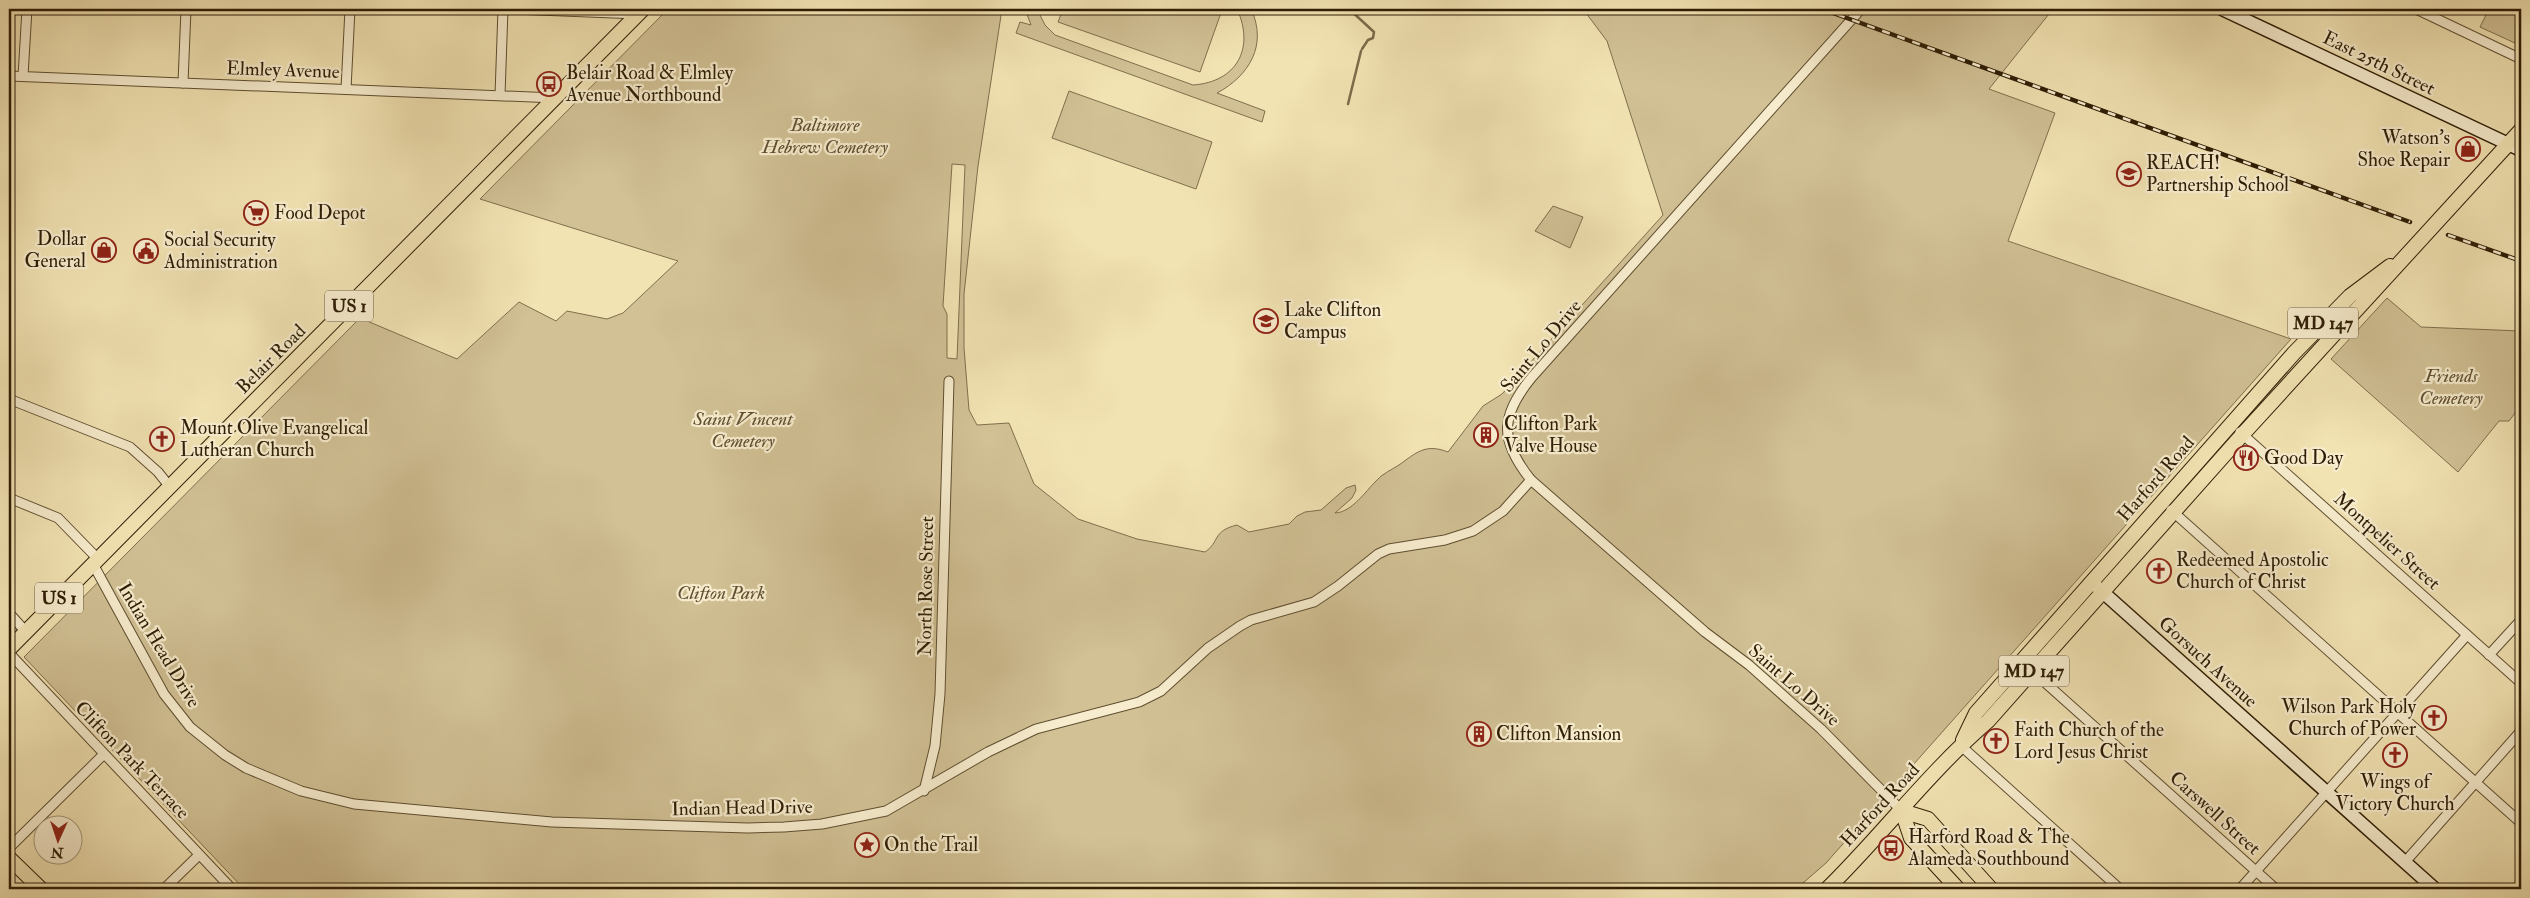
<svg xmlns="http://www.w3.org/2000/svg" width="2530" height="898" font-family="'IM FELL Double Pica',serif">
<rect width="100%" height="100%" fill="#f2e3b3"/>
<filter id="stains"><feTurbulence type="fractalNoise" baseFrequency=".004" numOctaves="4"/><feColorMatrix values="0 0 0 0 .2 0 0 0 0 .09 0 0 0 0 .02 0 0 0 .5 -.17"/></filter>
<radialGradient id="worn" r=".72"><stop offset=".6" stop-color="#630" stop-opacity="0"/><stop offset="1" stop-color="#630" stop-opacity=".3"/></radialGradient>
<g fill="#d1c195" stroke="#806f4d" fill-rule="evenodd">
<path d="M 668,9 L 1002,9 L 978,166 L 964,294 L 964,348 L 969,410 L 977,425 L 1009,423 L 1034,484 L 1078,519 L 1137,539 L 1205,552 C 1220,542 1212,531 1237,525 L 1249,532 L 1289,524 L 1297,516 L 1305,512 L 1321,510 L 1346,488 L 1355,485 L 1356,490 L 1352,498 L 1335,513 C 1352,512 1365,492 1376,481 C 1382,474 1391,470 1399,465 C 1416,453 1425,443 1448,452 L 1483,406 L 1502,394 L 1663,215 L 1607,41 L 1583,9 L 2053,9 L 1989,89 L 2055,113 L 2008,241 L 2291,339 L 1826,863 L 1796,889 L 244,889 L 24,657 L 360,318 L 457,359 L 519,302 L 556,321 L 567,311 L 607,319 L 623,313 L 678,261 L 480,199 ZM 952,164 L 965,165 L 957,359 L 947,358 L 947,314 L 943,306 Z"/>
<path d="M 1025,9 L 1037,9 L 1045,25 L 1055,35 L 1193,85 C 1237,82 1255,48 1237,9 L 1251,9 C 1268,45 1249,76 1217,93 L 1265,111 L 1262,122 L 1016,33 L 1020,22 L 1031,25 Z"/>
<path d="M 1063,9 L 1219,9 L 1222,10 L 1200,72 L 1058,22 Z"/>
<path d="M 2489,9 L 2512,9 L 2521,14 L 2521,39 L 2517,44 L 2480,27 Z"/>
<path d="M 1069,91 L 1212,142 L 1196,189 L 1052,138 Z"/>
<path d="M 1553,206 L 1583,217 L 1570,248 L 1535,231 Z"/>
<path d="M 2387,298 L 2421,327 L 2521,331 L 2521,405 L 2509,421 L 2499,421 L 2458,472 L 2331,359 Z"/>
</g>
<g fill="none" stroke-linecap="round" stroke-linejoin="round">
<g stroke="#7b6c4a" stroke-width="2.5">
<path d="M 1349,9 L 1374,32 L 1373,38 L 1368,40 L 1362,49"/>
<path d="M 1348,104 L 1361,51"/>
</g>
<defs>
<g id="street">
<path d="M 513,9 L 638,14"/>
<path d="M 1861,9 L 1532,377 C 1500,416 1499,440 1531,480 L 1705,632 L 1749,665 L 1821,729 L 1902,811"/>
<path d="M 2416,9 L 2521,59"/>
<path d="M 9,76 L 556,98"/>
<path d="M 23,76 L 27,9"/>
<path d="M 183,83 L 186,9"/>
<path d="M 346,89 L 350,9"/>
<path d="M 500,95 L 503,9"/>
<path d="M 9,399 L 130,447 L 158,472 L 170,487"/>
<path d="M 2240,432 L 2521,683"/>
<path d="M 9,498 L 58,518 L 98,559"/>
<path d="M 2171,510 L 2521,823"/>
<path d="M 93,564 L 164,694 L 190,727 L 225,755 L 246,768 L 301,791 L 354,804 L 552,822 L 748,828 L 784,827 L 822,824 L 886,811 L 988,752 L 1036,729 L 1139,702 L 1161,691 L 1208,648 L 1240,626 L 1251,620 L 1314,602 L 1338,586 L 1378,554 L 1389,549 L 1445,540 L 1473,531 L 1503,511 L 1531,480"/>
<path d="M 9,613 L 26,632"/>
<path d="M 9,653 L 232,889"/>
<path d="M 2489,655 L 2521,620"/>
<path d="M 2030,669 L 2276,889"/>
<path d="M 1960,745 L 2120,889"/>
<path d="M 924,791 L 935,746 L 940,694 L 949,381"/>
<path d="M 9,848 L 103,755"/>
<path d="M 2405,862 L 2521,731"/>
<path d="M 164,889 L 199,855"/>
<path d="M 2240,889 L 2467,635"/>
</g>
<g id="secondary">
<path d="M 2222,9 L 2521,150"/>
<path d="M 2096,586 L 2435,889"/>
</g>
<g id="primary">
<path d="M 9,649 L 643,9"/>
<path d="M 1963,740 L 1976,713 L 2294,353 L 2350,296 L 2390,266"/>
<path d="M 1902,811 L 1928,819 L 1991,889"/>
<path d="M 1902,811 L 1911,838 L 1958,889"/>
<path d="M 9,858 L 41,889"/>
<path d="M 1827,889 C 1882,835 1929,772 1988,721 L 2243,434 L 2521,130"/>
</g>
</defs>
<use href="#street" stroke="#5f4e30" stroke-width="11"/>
<use href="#secondary" stroke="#2e1d05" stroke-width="15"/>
<use href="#primary" stroke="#2e1d05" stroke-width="16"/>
<use href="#street" stroke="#f7edce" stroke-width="9"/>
<use href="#secondary" stroke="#f7edce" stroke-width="12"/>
<use href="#primary" stroke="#f2e3b3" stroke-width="14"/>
<defs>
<g id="rail">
<path d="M 1822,9 L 2410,222"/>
<path d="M 2448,235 L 2521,261"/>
</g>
</defs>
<use href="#rail" stroke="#2e1d05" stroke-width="4.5"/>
<use href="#rail" stroke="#f7edce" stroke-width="2.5" stroke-dasharray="8" stroke-linecap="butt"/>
</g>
<defs>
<symbol id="bus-ring" viewBox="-11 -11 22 22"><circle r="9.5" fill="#f7edce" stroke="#8f2418" stroke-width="1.5"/><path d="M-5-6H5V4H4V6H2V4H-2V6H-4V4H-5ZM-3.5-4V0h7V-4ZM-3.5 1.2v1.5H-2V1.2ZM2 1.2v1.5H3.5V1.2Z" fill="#8f2418"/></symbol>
<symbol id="shop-ring" viewBox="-11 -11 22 22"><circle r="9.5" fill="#f7edce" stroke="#8f2418" stroke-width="1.5"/><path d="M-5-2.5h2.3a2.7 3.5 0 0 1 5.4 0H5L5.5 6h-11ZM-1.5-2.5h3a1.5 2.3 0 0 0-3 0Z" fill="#8f2418"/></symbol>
<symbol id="school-ring" viewBox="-11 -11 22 22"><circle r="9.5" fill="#f7edce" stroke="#8f2418" stroke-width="1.5"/><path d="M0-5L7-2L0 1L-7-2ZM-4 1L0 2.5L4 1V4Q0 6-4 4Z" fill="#8f2418"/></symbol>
<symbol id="supermarket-ring" viewBox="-11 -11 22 22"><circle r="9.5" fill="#f7edce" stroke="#8f2418" stroke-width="1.5"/><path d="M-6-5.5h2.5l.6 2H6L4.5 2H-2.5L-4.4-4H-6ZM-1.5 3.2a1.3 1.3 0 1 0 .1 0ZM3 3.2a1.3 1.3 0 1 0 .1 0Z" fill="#8f2418"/></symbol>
<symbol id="civic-ring" viewBox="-11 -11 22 22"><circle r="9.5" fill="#f7edce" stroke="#8f2418" stroke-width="1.5"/><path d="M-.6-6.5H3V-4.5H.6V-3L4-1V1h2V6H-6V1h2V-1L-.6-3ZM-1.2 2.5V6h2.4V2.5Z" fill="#8f2418"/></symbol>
<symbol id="building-ring" viewBox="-11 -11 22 22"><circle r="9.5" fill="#f7edce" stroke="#8f2418" stroke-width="1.5"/><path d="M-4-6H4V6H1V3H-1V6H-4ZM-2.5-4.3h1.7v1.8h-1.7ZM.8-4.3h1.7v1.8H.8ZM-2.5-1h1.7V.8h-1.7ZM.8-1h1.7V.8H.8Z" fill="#8f2418"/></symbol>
<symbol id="church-ring" viewBox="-11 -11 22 22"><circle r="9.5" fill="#f7edce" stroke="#8f2418" stroke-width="1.5"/><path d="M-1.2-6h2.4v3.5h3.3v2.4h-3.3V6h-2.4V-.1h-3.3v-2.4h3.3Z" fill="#8f2418"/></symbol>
<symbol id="restaurant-ring" viewBox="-11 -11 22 22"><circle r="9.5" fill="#f7edce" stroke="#8f2418" stroke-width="1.5"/><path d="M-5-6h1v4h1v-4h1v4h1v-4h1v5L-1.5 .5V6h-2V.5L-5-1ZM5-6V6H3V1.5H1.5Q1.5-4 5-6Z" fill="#8f2418"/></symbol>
<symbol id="sight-ring" viewBox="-11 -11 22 22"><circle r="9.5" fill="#f7edce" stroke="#8f2418" stroke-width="1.5"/><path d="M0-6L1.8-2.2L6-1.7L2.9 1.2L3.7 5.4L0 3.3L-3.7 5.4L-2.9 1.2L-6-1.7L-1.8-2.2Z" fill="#8f2418"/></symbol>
</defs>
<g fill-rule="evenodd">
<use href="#bus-ring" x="535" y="70" width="28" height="28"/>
<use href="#shop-ring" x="2454" y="135" width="28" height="28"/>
<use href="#school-ring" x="2115" y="160" width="28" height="28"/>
<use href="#supermarket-ring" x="242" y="199" width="28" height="28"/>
<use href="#shop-ring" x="90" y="236" width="28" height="28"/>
<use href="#civic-ring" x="132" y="237" width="28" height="28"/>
<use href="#school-ring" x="1252" y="307" width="28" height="28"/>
<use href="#building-ring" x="1472" y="421" width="28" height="28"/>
<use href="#church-ring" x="148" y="425" width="28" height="28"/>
<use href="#restaurant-ring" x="2232" y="444" width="28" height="28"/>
<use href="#church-ring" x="2145" y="557" width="28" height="28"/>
<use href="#church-ring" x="2420" y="704" width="28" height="28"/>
<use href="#building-ring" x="1465" y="720" width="28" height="28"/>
<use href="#church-ring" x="1982" y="727" width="28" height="28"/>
<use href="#church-ring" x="2381" y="741" width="28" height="28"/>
<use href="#sight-ring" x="853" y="831" width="28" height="28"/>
<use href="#bus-ring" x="1877" y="834" width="28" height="28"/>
</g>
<g text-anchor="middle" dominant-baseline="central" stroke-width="4.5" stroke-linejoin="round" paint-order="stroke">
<g fill="#f7edce" stroke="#6a5b41" stroke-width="1">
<rect x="325" y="290.5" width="48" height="31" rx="4"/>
<rect x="2288" y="307.5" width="70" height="31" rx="4"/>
<rect x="35" y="582.5" width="48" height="31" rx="4"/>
<rect x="1999" y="655.5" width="70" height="31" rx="4"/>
</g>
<g font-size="18" font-weight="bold" fill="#2e1d05">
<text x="349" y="306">US 1</text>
<text x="2323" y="323">MD 147</text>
<text x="59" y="598">US 1</text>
<text x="2034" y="671">MD 147</text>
</g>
<g font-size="19" fill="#2e1d05" stroke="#f7edce">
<text transform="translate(2379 63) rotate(26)">East 25th Street</text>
<text transform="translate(283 70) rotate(2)">Elmley Avenue</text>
<text transform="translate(1541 346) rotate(-50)">Saint Lo Drive</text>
<text transform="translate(271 359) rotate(-45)">Belair Road</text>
<text transform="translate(2156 479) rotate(-49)">Harford Road</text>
<text transform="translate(2387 541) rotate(42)">Montpelier Street</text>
<text transform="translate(926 586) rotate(-89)">North Rose Street</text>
<text transform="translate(159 645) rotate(59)">Indian Head Drive</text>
<text transform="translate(2208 662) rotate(42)">Gorsuch Avenue</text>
<text transform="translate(1794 685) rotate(41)">Saint Lo Drive</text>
<text transform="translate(132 760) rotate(46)">Clifton Park Terrace</text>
<text transform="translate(1880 805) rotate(-47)">Harford Road</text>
<text transform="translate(742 808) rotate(-1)">Indian Head Drive</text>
<text transform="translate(2215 813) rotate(42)">Carswell Street</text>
</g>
<g font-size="19" fill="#2e1d05" stroke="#f7edce" text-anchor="start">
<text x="566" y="73">Belair Road &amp; Elmley<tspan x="566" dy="22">Avenue Northbound</tspan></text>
<text x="2450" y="138" text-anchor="end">Watson's<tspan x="2450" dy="22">Shoe Repair</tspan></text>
<text x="2146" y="163">REACH!<tspan x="2146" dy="22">Partnership School</tspan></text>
<text x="274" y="213">Food Depot</text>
<text x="86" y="239" text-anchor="end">Dollar<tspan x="86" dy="22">General</tspan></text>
<text x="164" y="240">Social Security<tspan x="164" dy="22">Administration</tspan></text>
<text x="1284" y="310">Lake Clifton<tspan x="1284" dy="22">Campus</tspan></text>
<text x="1504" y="424">Clifton Park<tspan x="1504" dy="22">Valve House</tspan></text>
<text x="180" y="428">Mount Olive Evangelical<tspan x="180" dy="22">Lutheran Church</tspan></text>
<text x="2264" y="458">Good Day</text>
<text x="2176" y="560">Redeemed Apostolic<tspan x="2176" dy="22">Church of Christ</tspan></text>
<text x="2416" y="707" text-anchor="end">Wilson Park Holy<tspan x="2416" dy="22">Church of Power</tspan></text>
<text x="2014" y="730">Faith Church of the<tspan x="2014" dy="22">Lord Jesus Christ</tspan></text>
<text x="1496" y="734">Clifton Mansion</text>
<text x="2395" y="782" text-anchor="middle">Wings of<tspan x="2395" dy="22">Victory Church</tspan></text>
<text x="1908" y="837">Harford Road &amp; The<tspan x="1908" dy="22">Alameda Southbound</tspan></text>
<text x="884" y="845">On the Trail</text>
</g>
<g font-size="19" font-style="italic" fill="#5f4e30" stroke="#f7edce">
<text x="825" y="125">Baltimore<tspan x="825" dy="22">Hebrew Cemetery</tspan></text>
<text x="2451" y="376">Friends<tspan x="2451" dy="22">Cemetery</tspan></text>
<text x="743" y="419">Saint Vincent<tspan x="743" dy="22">Cemetery</tspan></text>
<text x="721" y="593">Clifton Park</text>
</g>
</g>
<rect width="2530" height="898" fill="none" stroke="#f2e3b3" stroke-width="30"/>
<rect x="10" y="10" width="2510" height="878" fill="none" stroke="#2e1d05" stroke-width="2.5"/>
<rect x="15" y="15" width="2500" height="868" fill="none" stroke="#2e1d05"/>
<g transform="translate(58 840) rotate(183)"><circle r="24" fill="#f7edce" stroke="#a79a7e"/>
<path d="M0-4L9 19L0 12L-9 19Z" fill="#8f2418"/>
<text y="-8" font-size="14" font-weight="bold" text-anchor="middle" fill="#2e1d05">N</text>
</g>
<rect width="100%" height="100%" filter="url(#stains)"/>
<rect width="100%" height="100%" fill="url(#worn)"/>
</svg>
